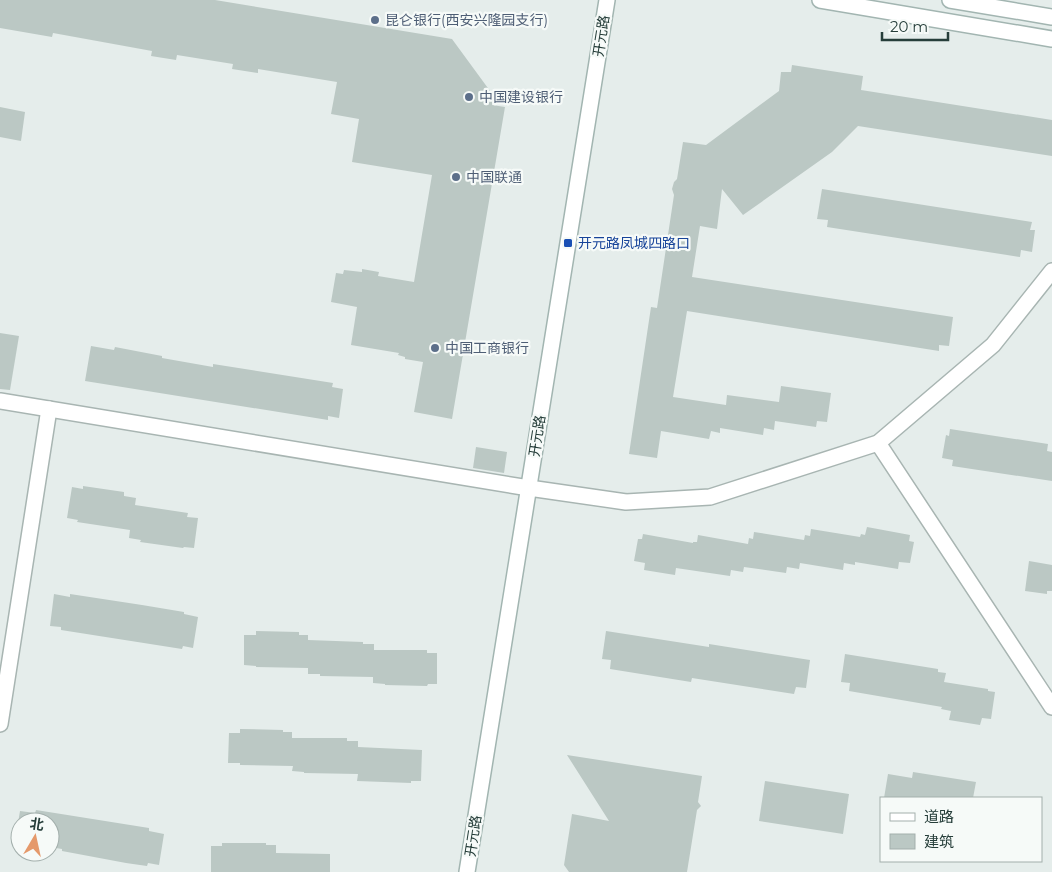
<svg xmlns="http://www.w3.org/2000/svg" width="1052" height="872" font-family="Montserrat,'Noto Sans SC',sans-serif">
<rect width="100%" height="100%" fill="#e5edeb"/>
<g fill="#bbc8c4">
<path d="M 0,0 L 215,0 L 452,39 L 493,95 L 492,105 L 505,107 L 452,419 L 414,412 L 423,362 L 405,359 L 405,357 L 398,355 L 399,353 L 351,345 L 357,307 L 331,302 L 336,273 L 343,274 L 344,270 L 362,272 L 362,269 L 379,272 L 378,276 L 414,282 L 432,175 L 352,162 L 359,119 L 331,114 L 337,82 L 258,69 L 258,73 L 232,69 L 233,64 L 177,55 L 176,60 L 151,56 L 152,51 L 53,33 L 52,37 L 0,28 Z"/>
<path d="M 792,65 L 863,76 L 861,90 L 1052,120 L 1052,156 L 858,126 L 832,152 L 743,215 L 722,189 L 717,229 L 700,226 L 692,277 L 953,317 L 949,346 L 939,345 L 939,351 L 687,311 L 673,397 L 726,405 L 727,395 L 779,402 L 781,386 L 831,393 L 827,422 L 817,421 L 816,427 L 775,421 L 774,430 L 764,428 L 763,435 L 720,428 L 720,433 L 711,431 L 709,439 L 661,431 L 657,458 L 629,454 L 651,307 L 657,308 L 674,195 L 672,189 L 674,182 L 677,179 L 683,142 L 706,145 L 779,91 L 781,72 L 791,72 Z"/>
<path d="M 0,107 L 25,112 L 21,141 L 0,137 Z"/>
<path d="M 822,189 L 1032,222 L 1030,230 L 1035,230 L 1032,252 L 1021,250 L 1020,257 L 827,227 L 828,220 L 817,219 Z"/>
<path d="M 0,333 L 19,336 L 10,390 L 0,389 Z"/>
<path d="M 91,346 L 114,350 L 115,347 L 162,356 L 162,358 L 213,367 L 213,364 L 333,383 L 332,387 L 343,389 L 339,418 L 328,416 L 328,420 L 85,381 Z"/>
<path d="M 950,429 L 1048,444 L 1047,451 L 1052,452 L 1052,481 L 952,466 L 953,460 L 942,458 L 946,435 L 949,436 Z"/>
<path d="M 476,447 L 507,452 L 504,473 L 473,468 Z"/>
<path d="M 83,486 L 124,492 L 124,496 L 136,498 L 135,505 L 188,513 L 187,517 L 198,518 L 194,548 L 184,547 L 183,548 L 140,542 L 141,540 L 129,538 L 130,530 L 77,522 L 78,520 L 67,518 L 72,487 L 83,489 Z"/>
<path d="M 867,527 L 910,535 L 909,541 L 914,542 L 910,563 L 899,562 L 898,569 L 855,562 L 855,565 L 844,563 L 843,570 L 800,563 L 799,569 L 787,567 L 786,573 L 744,567 L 743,572 L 731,570 L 730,576 L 676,568 L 675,575 L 644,570 L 645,563 L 634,561 L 638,539 L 642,539 L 643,534 L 693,543 L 693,542 L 697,542 L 698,535 L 748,544 L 749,538 L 753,539 L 754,532 L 804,540 L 805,535 L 810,536 L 811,529 L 860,537 L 861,534 L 865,535 Z"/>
<path d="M 1029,561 L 1052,565 L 1052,591 L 1047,591 L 1047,594 L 1025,591 Z"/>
<path d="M 54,594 L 70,597 L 70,594 L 142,605 L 184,612 L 184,614 L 198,617 L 193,648 L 183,646 L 182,649 L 61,630 L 61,627 L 50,626 Z"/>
<path d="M 256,631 L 299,632 L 299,635 L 308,635 L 308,640 L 363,642 L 363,644 L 374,644 L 374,650 L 427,650 L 427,653 L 437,653 L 437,684 L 428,684 L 427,686 L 385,685 L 385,684 L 373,683 L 373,677 L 320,676 L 320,674 L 308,674 L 308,668 L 256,667 L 256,666 L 244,665 L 244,635 L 256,635 Z"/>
<path d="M 606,631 L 709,647 L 709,644 L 810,660 L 806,688 L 796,687 L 794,694 L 692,678 L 691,682 L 610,669 L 611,660 L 602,659 Z"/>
<path d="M 845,654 L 938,669 L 938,672 L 946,673 L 944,682 L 988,689 L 988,691 L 995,692 L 991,719 L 982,718 L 980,725 L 949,720 L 951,711 L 941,709 L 942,707 L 849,691 L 850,683 L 841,682 Z"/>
<path d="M 240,729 L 283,730 L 283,732 L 292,732 L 292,738 L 347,738 L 347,741 L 358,741 L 358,747 L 422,750 L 421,781 L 411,781 L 411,783 L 357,781 L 358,774 L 304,773 L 304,772 L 292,771 L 293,766 L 240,765 L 240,763 L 228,763 L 229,733 L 240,733 Z"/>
<path d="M 567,755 L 702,776 L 698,802 L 701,806 L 697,810 L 687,872 L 569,872 L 564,865 L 572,814 L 609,821 Z"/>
<path d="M 913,772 L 976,782 L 973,798 L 884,798 L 888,774 L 912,778 Z"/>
<path d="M 765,781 L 849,794 L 843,834 L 759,821 Z"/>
<path d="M 36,810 L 149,828 L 149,831 L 164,834 L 159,865 L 148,863 L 147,866 L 126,863 L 62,851 L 62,849 L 50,847 L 50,822 L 20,822 L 20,842 L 15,841 L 20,811 L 35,813 Z"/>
<path d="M 222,843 L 266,843 L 266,845 L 276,845 L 276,853 L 330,854 L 330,872 L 211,872 L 211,846 L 222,846 Z"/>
</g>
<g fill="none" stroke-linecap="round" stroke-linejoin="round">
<defs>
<g id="street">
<path d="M 0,401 L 529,488 L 626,502 L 710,497 L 878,443 L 993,345 L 1052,271"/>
<path d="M 878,443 L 1052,707"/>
<path d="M 0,724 L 49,409"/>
</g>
<g id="secondary">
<path d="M 820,0 L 1052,39"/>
<path d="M 950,0 L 1052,17"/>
<path d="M 467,872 L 607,0"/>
</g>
</defs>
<use href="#street" stroke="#a8b5b2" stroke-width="18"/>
<use href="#secondary" stroke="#a2b5b1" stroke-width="18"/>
<use href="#street" stroke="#fff" stroke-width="15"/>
<use href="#secondary" stroke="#fff" stroke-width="15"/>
</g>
<g fill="#5c6f8a" stroke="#f6faf8" stroke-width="2">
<circle cx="375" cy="20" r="5"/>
<circle cx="469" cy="97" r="5"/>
<circle cx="456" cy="177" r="5"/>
<circle cx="435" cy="348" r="5"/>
</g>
<rect fill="#1a4fb4" stroke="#f6faf8" stroke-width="2" x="563" y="238" width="10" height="10" rx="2.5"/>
<g text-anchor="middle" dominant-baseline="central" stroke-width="4.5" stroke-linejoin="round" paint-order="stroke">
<g font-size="14" fill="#4e5e75" stroke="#f6faf8" text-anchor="start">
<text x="385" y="20">昆仑银行(西安兴隆园支行)</text>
<text x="479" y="97">中国建设银行</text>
<text x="466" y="177">中国联通</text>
<text x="445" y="348">中国工商银行</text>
</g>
<g font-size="14" fill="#263e3a" stroke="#f6faf8">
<text transform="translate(601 36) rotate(-81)">开元路</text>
<text transform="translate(537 436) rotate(-81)">开元路</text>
<text transform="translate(473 836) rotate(-81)">开元路</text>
</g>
<g font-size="14" fill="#164399" stroke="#f6faf8" text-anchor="start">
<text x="578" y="243">开元路凤城四路口</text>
</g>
</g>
<rect x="880" y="797" width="162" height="65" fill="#f6faf8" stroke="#a3afac"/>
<rect x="890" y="813" width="25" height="8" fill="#ffffff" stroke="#a3afac"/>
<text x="924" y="822" font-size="15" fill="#263e3a">道路</text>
<rect x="890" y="834" width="25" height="15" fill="#bbc8c4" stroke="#a3afac"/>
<text x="924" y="847" font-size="15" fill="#263e3a">建筑</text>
<g transform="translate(35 837) rotate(9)"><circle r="24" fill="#f6faf8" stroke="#a3afac"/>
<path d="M0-4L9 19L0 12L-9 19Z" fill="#e5996b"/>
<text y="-8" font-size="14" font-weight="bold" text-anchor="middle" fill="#263e3a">北</text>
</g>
<path d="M882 32v8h66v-8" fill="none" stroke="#263e3a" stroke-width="2.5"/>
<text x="890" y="32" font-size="15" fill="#263e3a" stroke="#f6faf8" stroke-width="4" paint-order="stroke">20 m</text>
</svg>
